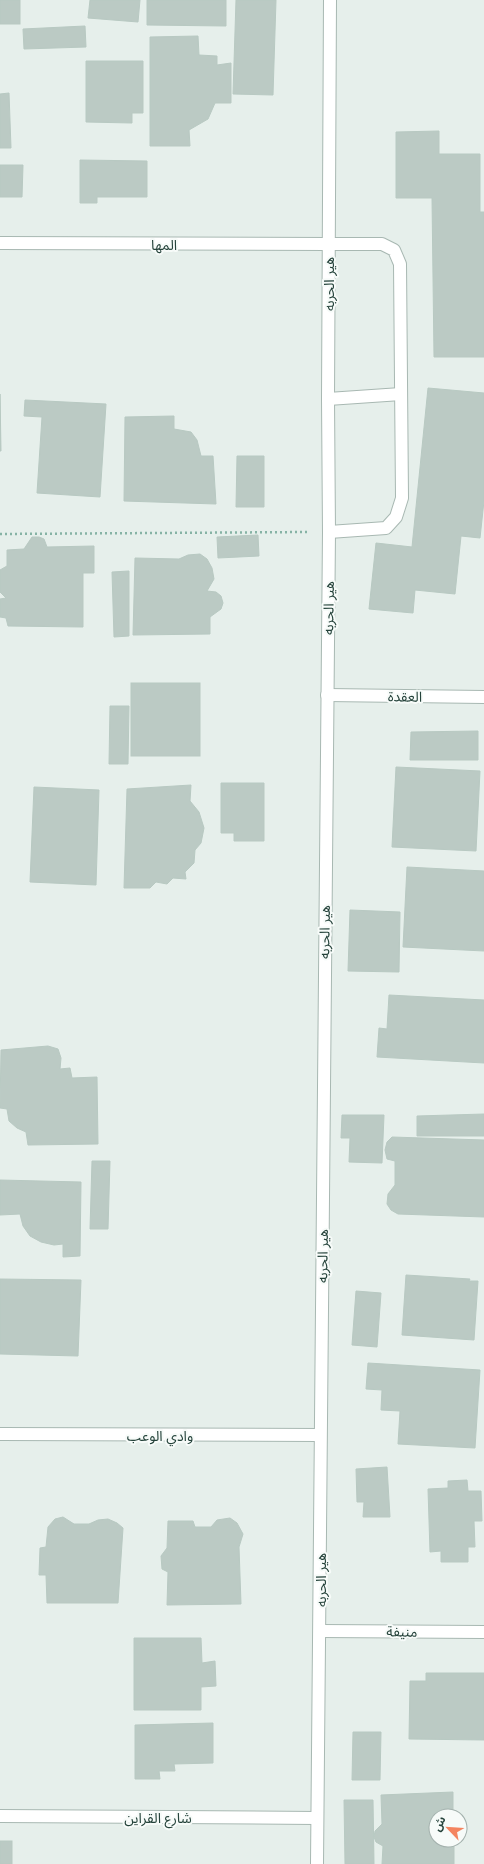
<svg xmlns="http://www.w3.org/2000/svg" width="484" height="1864" font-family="Lato,'Noto Sans Arabic',sans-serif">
<rect width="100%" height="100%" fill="#e6efeb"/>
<g fill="#bbcac4" stroke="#b8c9c2">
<rect x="0" y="0" width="20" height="24"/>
<path d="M 90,0 L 140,0 L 138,22 L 88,18 Z"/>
<path d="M 147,0 L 226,0 L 226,26 L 147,25 Z"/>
<path d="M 236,0 L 276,0 L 273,95 L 233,94 Z"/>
<path d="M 85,26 L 86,47 L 24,49 L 23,29 Z"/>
<path d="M 198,36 L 199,55 L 217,56 L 217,65 L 231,63 L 231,103 L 215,103 L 208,119 L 189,130 L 190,146 L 150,146 L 150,37 Z"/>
<path d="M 86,61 L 143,61 L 143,113 L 132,113 L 132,123 L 86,122 Z"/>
<path d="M 9,93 L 11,148 L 0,148 L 0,94 Z"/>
<path d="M 439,131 L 439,154 L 480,154 L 480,212 L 484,212 L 484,357 L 434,357 L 432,198 L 396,198 L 396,132 Z"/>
<path d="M 80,160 L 147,161 L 147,197 L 97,197 L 97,203 L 80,203 Z"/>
<path d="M 0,165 L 23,165 L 22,197 L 0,197 Z"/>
<path d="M 428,388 L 484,393 L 484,501 L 480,538 L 461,536 L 455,594 L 415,590 L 413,613 L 369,609 L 376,543 L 412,547 Z"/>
<path d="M 0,394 L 1,451 L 0,451 Z"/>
<path d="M 25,400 L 106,404 L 100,497 L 37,493 L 42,417 L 24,416 Z"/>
<path d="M 174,416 L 174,429 L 191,432 L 197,440 L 201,456 L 213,456 L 216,504 L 124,501 L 125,417 Z"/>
<path d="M 237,456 L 264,456 L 264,507 L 236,507 Z"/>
<path d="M 258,535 L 259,556 L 218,558 L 217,537 Z"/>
<path d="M 32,537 L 39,537 L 44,539 L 47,547 L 94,546 L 94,573 L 83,573 L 83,627 L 8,626 L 6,618 L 0,617 L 0,599 L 6,598 L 0,592 L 0,570 L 7,566 L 7,550 L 24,549 Z"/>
<path d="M 200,554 L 207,559 L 212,568 L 214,579 L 207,591 L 216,592 L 221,596 L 223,603 L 221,609 L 210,617 L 210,634 L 133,635 L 135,558 L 179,559 L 188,555 Z"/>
<path d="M 129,571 L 129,636 L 114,637 L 112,572 Z"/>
<rect x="131" y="683" width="69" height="73"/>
<path d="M 110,706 L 129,706 L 128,764 L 109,764 Z"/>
<path d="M 478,731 L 478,760 L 410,760 L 411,732 Z"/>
<path d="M 396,767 L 480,771 L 476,851 L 392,847 Z"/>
<path d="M 221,783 L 264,783 L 264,841 L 234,841 L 234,833 L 221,833 Z"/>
<path d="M 191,785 L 190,801 L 199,812 L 204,828 L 201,843 L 195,850 L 194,863 L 185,872 L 186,879 L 173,878 L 167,884 L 156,882 L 150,888 L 124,888 L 127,789 Z"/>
<path d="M 34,787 L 99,790 L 96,885 L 30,882 Z"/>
<path d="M 407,867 L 484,871 L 484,951 L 403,947 Z"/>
<path d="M 350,910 L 400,912 L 399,972 L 348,971 Z"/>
<path d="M 389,995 L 484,1000 L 484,1063 L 377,1057 L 379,1028 L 387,1029 Z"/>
<path d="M 48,1046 L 58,1049 L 61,1058 L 60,1069 L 70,1068 L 72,1078 L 97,1077 L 98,1144 L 28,1145 L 26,1132 L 17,1128 L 9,1121 L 7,1109 L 0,1108 L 1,1050 Z"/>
<path d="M 484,1114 L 484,1136 L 417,1136 L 417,1116 Z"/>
<path d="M 342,1115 L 384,1115 L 382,1163 L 349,1162 L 350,1138 L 341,1138 Z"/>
<path d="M 392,1137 L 484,1140 L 484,1217 L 398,1214 L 391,1210 L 387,1204 L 388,1194 L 395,1185 L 395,1161 L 387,1159 L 385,1150 L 387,1142 Z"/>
<path d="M 92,1161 L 110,1161 L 108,1229 L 90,1229 Z"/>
<path d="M 0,1180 L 81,1182 L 80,1256 L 63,1257 L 63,1244 L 54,1245 L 41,1242 L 30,1236 L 23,1226 L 20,1214 L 0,1215 Z"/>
<path d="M 406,1275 L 470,1279 L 469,1281 L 478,1281 L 474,1340 L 402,1335 Z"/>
<path d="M 0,1279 L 81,1280 L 78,1356 L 0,1354 Z"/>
<path d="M 356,1291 L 381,1293 L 377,1347 L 352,1345 Z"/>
<path d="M 368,1363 L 480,1370 L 475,1448 L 398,1444 L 400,1411 L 381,1410 L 382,1390 L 366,1389 Z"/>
<path d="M 387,1467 L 390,1517 L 363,1517 L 364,1502 L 357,1502 L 356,1469 Z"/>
<path d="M 467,1480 L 468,1491 L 481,1491 L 482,1521 L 474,1521 L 475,1547 L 468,1547 L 468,1562 L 441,1562 L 441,1551 L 430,1552 L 428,1489 L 448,1488 L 448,1481 Z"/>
<path d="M 63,1517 L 74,1524 L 89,1524 L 98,1520 L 108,1519 L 117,1523 L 123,1528 L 118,1603 L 47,1603 L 46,1575 L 39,1575 L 40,1548 L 46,1547 L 48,1527 L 55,1519 Z"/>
<path d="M 230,1518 L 237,1523 L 243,1534 L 239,1547 L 241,1604 L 167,1605 L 168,1572 L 162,1569 L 161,1556 L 167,1548 L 168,1521 L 193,1521 L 195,1527 L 211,1527 L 217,1520 Z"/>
<path d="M 134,1638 L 201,1638 L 202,1663 L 215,1661 L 216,1686 L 201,1687 L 201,1710 L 134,1710 Z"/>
<path d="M 426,1673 L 484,1673 L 484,1740 L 409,1739 L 410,1681 L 426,1681 Z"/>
<path d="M 213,1723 L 213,1763 L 174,1764 L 175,1771 L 159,1771 L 160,1779 L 135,1779 L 135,1725 Z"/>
<path d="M 353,1732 L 381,1732 L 380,1780 L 352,1780 Z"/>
<path d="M 453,1792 L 453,1816 L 436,1816 L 436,1840 L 454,1840 L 454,1864 L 382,1864 L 383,1846 L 376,1842 L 374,1837 L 375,1831 L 382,1824 L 381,1795 Z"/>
<path d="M 344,1800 L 373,1800 L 374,1864 L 345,1864 Z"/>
<rect x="0" y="1841" width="12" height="23"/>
</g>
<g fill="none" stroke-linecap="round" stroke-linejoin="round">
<defs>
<g id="lane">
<path d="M 328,244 L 382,244 L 394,250 L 400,264 L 402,498 L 396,517 L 386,528 L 329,532"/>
<path d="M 328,399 L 401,394"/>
</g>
<g id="street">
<path d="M 0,243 L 328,244"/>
<path d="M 327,695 L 484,697"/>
<path d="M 0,1434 L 320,1435"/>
<path d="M 320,1631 L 484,1632"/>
<path d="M 0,1816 L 317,1818"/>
<path d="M 317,1864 L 329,532 L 328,399 L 330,0"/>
</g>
</defs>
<use href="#lane" stroke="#a8b8b2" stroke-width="14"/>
<use href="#street" stroke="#a8b8b2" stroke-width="14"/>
<path stroke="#86b3a5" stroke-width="2.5" stroke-dasharray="2 3" stroke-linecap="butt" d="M 0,534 L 309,532"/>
<use href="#lane" stroke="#fff" stroke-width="12"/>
<use href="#street" stroke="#fff" stroke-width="12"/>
</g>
<g text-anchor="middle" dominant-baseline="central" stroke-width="4" stroke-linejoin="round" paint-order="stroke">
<g font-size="14" fill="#24423a" stroke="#f7fbf9">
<text x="164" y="244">المها</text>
<text transform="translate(328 284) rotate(-90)">هير الحربه</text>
<text transform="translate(328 608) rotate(-89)">هير الحربه</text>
<text transform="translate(405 696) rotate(1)">العقدة</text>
<text transform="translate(324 932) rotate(-89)">هير الحربه</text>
<text transform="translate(322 1256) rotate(-89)">هير الحربه</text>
<text x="160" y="1435">وادي الوعب</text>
<text transform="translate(320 1580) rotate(-90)">هير الحربه</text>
<text transform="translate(402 1631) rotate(1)">منيفة</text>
<text x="158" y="1817">شارع القراين</text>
</g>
</g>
<g transform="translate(448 1828) rotate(295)"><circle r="19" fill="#f7fbf9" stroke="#a3b1ad"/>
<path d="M0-3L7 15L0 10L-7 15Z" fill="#f4845f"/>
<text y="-6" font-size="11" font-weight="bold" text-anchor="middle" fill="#24423a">ش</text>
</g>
</svg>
